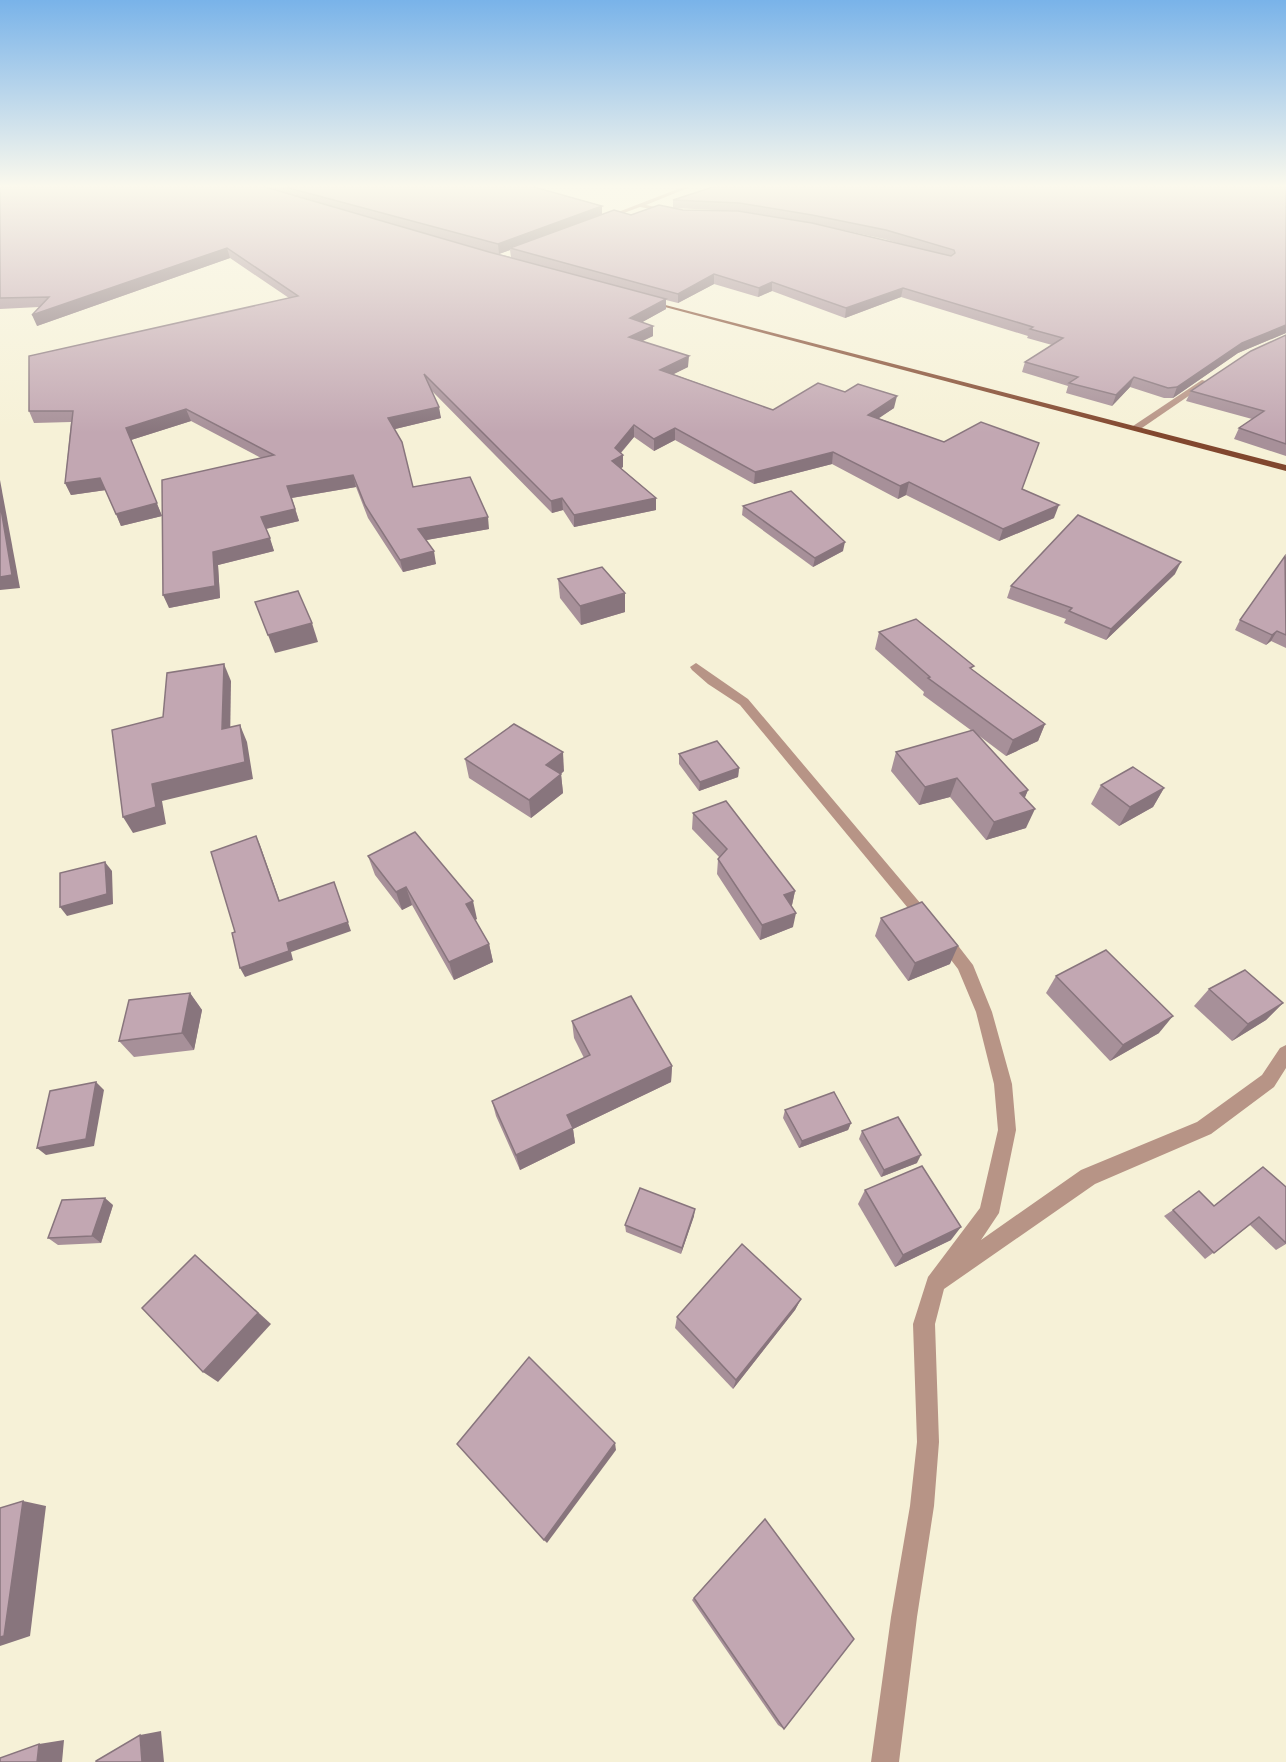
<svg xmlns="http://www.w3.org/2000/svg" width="1286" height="1762" font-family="Inter,sans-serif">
<rect width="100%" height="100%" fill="#f6f1d7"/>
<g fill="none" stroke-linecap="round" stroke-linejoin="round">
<g fill="#b79486" fill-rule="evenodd">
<path d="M 683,187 L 690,187 L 646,205 L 673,211 L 673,213 L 640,207 L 605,220 L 600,219 Z"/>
<path d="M 1202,380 L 1209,382 L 1139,430 L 1133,430 L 1133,426 Z"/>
<path d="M 696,663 L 748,699 L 932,917 L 935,921 L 932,925 L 922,925 L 740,705 L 708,684 L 692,670 L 690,667 Z"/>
<path d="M 943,933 L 949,934 L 973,965 L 992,1012 L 1012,1084 L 1016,1130 L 999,1213 L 981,1240 L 1081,1170 L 1197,1122 L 1262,1075 L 1280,1048 L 1286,1045 L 1286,1068 L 1274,1087 L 1211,1134 L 1095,1184 L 944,1289 L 935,1324 L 939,1442 L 934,1506 L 917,1617 L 899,1762 L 871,1762 L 891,1617 L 910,1506 L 917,1442 L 913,1324 L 928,1277 L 980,1208 L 998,1130 L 994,1084 L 976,1012 L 958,969 L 935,939 L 937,934 Z"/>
</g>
<path fill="#81472e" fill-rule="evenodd" d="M 646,300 L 1286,465 L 1286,471 L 646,302 Z"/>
</g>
<g fill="#a79099" fill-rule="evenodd">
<path d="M 0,187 L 534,187 L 602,206 L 602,215 L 631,215 L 683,210 L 908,246 L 884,239 L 811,223 L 738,211 L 673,208 L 673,200 L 1286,187 L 1286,333 L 1238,353 L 1173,398 L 1164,398 L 1130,387 L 1112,406 L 1066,393 L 1068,386 L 1022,372 L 1025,362 L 1052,345 L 1027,338 L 1028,336 L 901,297 L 845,318 L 772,291 L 758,297 L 714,284 L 678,303 L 666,300 L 666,309 L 642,322 L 653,336 L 643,341 L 688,367 L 673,374 L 773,410 L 894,408 L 878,418 L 944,442 L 1039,443 L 1022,489 L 1054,518 L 999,541 L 906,495 L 898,499 L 832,464 L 754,484 L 675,440 L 654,451 L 634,437 L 621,453 L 623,467 L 621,468 L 656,498 L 656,510 L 574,527 L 563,510 L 552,513 L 432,391 L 441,418 L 395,429 L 413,487 L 489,529 L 426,540 L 436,564 L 403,572 L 368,518 L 356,487 L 292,498 L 299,521 L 266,529 L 274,551 L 218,565 L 220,598 L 169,608 L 261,458 L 191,421 L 131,440 L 162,516 L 121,526 L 106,490 L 71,495 L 65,483 L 71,422 L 34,423 L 29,411 L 289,298 L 230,258 L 37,326 L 39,307 L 0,309 ZM 510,250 L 511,257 L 499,254 Z"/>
<path d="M 1286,335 L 1286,456 L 1234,439 L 1239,428 L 1252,419 L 1186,401 L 1191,391 Z"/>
<path d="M 743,506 L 843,551 L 813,567 L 742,515 Z"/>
<path d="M 1286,556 L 1286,648 L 1271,641 L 1266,645 L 1235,630 L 1240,620 Z"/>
<path d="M 1175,574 L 1106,640 L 1064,623 L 1066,619 L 1007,598 L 1011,586 Z"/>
<path d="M 558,579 L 625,612 L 581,625 L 560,598 Z"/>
<path d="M 879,632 L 972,670 L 1045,724 L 1038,741 L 1006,756 L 978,735 L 1028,790 L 1025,797 L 1026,828 L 986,840 L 950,797 L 919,805 L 891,771 L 896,752 L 972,731 L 923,695 L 924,692 L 875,649 Z"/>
<path d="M 679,754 L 739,768 L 738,777 L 699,791 L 679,764 Z"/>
<path d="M 465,759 L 564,771 L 561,774 L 563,793 L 531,818 L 469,778 Z"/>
<path d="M 1101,785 L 1164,788 L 1153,807 L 1119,826 L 1091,804 Z"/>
<path d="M 693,813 L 795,891 L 792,905 L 791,906 L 793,927 L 760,940 L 717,874 L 718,859 L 720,858 L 692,829 Z"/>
<path d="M 368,856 L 477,919 L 475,920 L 489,944 L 493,962 L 454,980 L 412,905 L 402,910 L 375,875 Z"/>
<path d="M 881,918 L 950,964 L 908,981 L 875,936 Z"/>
<path d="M 1056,976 L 1159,1033 L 1110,1061 L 1046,993 Z"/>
<path d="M 1209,989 L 1283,1003 L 1266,1020 L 1232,1041 L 1194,1006 Z"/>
<path d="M 190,993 L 202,1010 L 194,1050 L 134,1057 L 119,1041 Z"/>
<path d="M 572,1021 L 672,1066 L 671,1082 L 573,1129 L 575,1143 L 520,1170 L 496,1116 L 492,1101 L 584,1058 L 574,1038 Z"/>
<path d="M 785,1110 L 851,1123 L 848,1130 L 799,1148 L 783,1118 Z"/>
<path d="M 862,1131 L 917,1163 L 881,1177 L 859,1139 Z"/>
<path d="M 1263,1167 L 1286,1243 L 1286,1244 L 1276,1250 L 1250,1225 L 1205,1259 L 1164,1216 L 1173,1210 L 1214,1206 Z"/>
<path d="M 865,1190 L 951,1240 L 895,1267 L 858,1204 Z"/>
<path d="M 113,1205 L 101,1243 L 58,1245 L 48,1238 Z"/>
<path d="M 694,1216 L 681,1254 L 626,1232 L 625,1225 Z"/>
<path d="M 801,1299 L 795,1310 L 733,1389 L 675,1328 L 677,1317 Z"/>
<path d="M 760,1524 L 784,1729 L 778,1725 L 692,1600 Z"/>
</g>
<g fill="#88757d">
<path d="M 602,206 L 602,215 L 510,248 L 510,250 L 499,254 L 498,244 Z"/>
<path d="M 227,248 L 230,258 L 37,326 L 32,315 Z"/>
<path d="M 714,274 L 714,284 L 678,303 L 678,294 Z"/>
<path d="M 772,282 L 772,291 L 758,297 L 759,288 Z"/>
<path d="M 903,288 L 901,297 L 845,318 L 846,308 Z"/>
<path d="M 666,299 L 666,309 L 630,329 L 630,318 Z"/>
<path d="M 1286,325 L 1286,333 L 1238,353 L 1173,398 L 1177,387 L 1242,343 Z"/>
<path d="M 653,326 L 653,336 L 629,347 L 629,337 Z"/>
<path d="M 689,356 L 688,367 L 660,381 L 660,370 Z"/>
<path d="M 1134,377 L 1130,387 L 1112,406 L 1116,395 Z"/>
<path d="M 897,396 L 894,408 L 866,427 L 868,415 Z"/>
<path d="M 439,407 L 441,418 L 391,430 L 388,418 Z"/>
<path d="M 186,409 L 191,421 L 131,440 L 162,516 L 121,526 L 116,514 L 126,428 Z"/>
<path d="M 634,425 L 634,437 L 616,458 L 623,455 L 623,467 L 612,473 L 612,461 L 615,448 Z"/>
<path d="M 675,428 L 675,440 L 654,451 L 654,439 Z"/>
<path d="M 833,452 L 832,464 L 754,484 L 755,472 Z"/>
<path d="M 353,475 L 356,487 L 291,498 L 287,486 Z"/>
<path d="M 100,478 L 106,490 L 71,495 L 65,483 Z"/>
<path d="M 0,480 L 20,588 L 0,590 Z"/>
<path d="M 909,482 L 906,495 L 898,499 L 900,486 Z"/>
<path d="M 562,498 L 563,510 L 552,513 L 551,501 Z"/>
<path d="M 656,498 L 656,510 L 574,527 L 574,515 Z"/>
<path d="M 1059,505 L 1054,518 L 999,541 L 1003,529 Z"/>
<path d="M 295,509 L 299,521 L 265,529 L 261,517 Z"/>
<path d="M 488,517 L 489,529 L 421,541 L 418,529 Z"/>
<path d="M 270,538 L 274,551 L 218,565 L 220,598 L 169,608 L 163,595 L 213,552 Z"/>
<path d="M 845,542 L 843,551 L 813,567 L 815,558 Z"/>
<path d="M 434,551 L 436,564 L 403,572 L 400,560 Z"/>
<path d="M 1181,562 L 1175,574 L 1106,640 L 1111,629 Z"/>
<path d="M 625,593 L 625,612 L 581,625 L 580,606 Z"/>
<path d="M 312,623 L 318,642 L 275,653 L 268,635 Z"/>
<path d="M 1277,631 L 1271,641 L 1266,645 L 1272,635 Z"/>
<path d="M 224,664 L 231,681 L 230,746 L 222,729 Z"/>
<path d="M 1045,724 L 1038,741 L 1006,756 L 1013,740 Z"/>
<path d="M 240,725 L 247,742 L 253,779 L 162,801 L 166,824 L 133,833 L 123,817 L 152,784 Z"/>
<path d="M 563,752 L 564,771 L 548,784 L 546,765 Z"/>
<path d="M 739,768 L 738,777 L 699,791 L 700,782 Z"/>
<path d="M 561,774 L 563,793 L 531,818 L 529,800 Z"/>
<path d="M 957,778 L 950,797 L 919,805 L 925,787 Z"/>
<path d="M 1164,788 L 1153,807 L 1119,826 L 1130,807 Z"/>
<path d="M 1028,790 L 1020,809 L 1020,793 Z"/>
<path d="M 1035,809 L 1026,828 L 986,840 L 994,822 Z"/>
<path d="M 256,836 L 260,845 L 283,910 L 279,901 Z"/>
<path d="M 105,862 L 112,871 L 113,904 L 67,916 L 60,907 Z"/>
<path d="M 334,882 L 351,931 L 291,952 L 293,960 L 245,977 L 240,968 L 287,943 Z"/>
<path d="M 406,887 L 412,905 L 402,910 L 396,892 Z"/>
<path d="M 795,891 L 792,905 L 781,910 L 784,895 Z"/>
<path d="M 473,901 L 477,919 L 470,922 L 466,904 Z"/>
<path d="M 796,913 L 793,927 L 760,940 L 762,925 Z"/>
<path d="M 489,944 L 493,962 L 454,980 L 449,962 Z"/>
<path d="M 958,946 L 950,964 L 908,981 L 915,963 Z"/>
<path d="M 190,993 L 202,1010 L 194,1050 L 182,1033 Z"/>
<path d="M 1283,1003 L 1266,1020 L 1232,1041 L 1248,1024 Z"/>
<path d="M 1173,1016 L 1159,1033 L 1110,1061 L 1123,1045 Z"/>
<path d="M 672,1066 L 671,1082 L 573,1129 L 575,1143 L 520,1170 L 516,1155 L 567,1115 Z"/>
<path d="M 96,1082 L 104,1090 L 94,1146 L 46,1155 L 37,1148 Z"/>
<path d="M 851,1123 L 848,1130 L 799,1148 L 802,1141 Z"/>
<path d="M 921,1155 L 917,1163 L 881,1177 L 884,1170 Z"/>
<path d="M 105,1198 L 113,1205 L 101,1243 L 92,1236 Z"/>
<path d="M 695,1209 L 694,1216 L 681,1254 L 682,1248 Z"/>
<path d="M 961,1227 L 951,1240 L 895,1267 L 903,1255 Z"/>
<path d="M 195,1255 L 271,1324 L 218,1382 L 203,1372 Z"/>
<path d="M 801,1299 L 795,1310 L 733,1389 L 736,1380 Z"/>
<path d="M 615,1443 L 616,1450 L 547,1543 L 544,1540 Z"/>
<path d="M 23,1501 L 46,1506 L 30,1636 L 0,1646 L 0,1637 Z"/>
<path d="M 161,1731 L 164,1762 L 142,1762 L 140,1735 Z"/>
<path d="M 64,1740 L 62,1762 L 37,1762 L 39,1744 Z"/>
</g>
<g fill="#c2a7b2" stroke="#88757d" stroke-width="1.5">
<path d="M 0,187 L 265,187 L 489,252 L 666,299 L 630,318 L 653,326 L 629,337 L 689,356 L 660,370 L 773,410 L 818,383 L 845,392 L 858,384 L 897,396 L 868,415 L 944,442 L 981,422 L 1039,443 L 1022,489 L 1059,505 L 1003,529 L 909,482 L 900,486 L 833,452 L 755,472 L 675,428 L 654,439 L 634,425 L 615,448 L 623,455 L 612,461 L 656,498 L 574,515 L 562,498 L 551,501 L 424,374 L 439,407 L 388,418 L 402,442 L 413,487 L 470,477 L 488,517 L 418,529 L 434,551 L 400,560 L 365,505 L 353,475 L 287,486 L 295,509 L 261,517 L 270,538 L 213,552 L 215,586 L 163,595 L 162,480 L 274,455 L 186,409 L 126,428 L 157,503 L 116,514 L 100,478 L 65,483 L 73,411 L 29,411 L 29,356 L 298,296 L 227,248 L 32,315 L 49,297 L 0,298 Z"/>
<path d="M 285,187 L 534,187 L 602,206 L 498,244 Z"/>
<path d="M 713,187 L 1286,187 L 1286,325 L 1242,343 L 1177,387 L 1168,388 L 1134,377 L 1116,395 L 1069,383 L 1078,377 L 1025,362 L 1063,338 L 1030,329 L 1033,327 L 903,288 L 846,308 L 772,282 L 759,288 L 714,274 L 678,294 L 510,248 L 614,210 L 631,215 L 659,205 L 683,210 L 738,211 L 812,223 L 951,256 L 955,253 L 954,250 L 886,230 L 812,215 L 739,203 L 673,200 Z"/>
<path d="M 1286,335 L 1286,444 L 1239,428 L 1264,411 L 1191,391 L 1251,351 Z"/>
<path d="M 791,491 L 845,542 L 815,558 L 743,506 Z"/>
<path d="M 0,503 L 12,575 L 0,577 Z"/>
<path d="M 1078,515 L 1181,562 L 1111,629 L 1069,611 L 1072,608 L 1011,586 Z"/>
<path d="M 1285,556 L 1286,635 L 1277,631 L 1272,635 L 1240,620 Z"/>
<path d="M 602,567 L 625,593 L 580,606 L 558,579 Z"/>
<path d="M 298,591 L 312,623 L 268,635 L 255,602 Z"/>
<path d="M 916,619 L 974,666 L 970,668 L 1045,724 L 1013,740 L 928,678 L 930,677 L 879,632 Z"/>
<path d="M 224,664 L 222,729 L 240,725 L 245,762 L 152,784 L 156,807 L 123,817 L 112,730 L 163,717 L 167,673 Z"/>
<path d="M 514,724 L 563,752 L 546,765 L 561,774 L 529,800 L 465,759 Z"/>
<path d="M 973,730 L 1028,790 L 1020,793 L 1035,809 L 994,822 L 957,778 L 925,787 L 896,752 Z"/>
<path d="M 717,741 L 739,768 L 700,782 L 679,754 Z"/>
<path d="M 1133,767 L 1164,788 L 1130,807 L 1101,785 Z"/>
<path d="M 726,801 L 795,891 L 784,895 L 796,913 L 762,925 L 718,859 L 727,849 L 693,813 Z"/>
<path d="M 415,832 L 473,901 L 466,904 L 489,944 L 449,962 L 406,887 L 396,892 L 368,856 Z"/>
<path d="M 256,836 L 279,901 L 334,882 L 348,922 L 287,943 L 289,951 L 240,968 L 232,933 L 235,932 L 211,852 Z"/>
<path d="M 105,862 L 107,894 L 60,907 L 60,873 Z"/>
<path d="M 922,902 L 958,946 L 915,963 L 881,918 Z"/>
<path d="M 1106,950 L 1173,1016 L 1123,1045 L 1056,976 Z"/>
<path d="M 1245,970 L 1283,1003 L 1248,1024 L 1209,989 Z"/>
<path d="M 190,993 L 182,1033 L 119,1041 L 129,1000 Z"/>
<path d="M 631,996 L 672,1066 L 567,1115 L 573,1128 L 516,1155 L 492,1101 L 590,1055 L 572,1021 Z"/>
<path d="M 96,1082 L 86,1139 L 37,1148 L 50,1091 Z"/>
<path d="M 834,1092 L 851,1123 L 802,1141 L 785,1110 Z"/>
<path d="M 898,1117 L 921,1155 L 884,1170 L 862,1131 Z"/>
<path d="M 922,1166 L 961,1227 L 903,1255 L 865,1190 Z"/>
<path d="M 1263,1167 L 1286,1187 L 1286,1243 L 1259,1217 L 1214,1253 L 1173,1210 L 1199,1191 L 1214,1206 Z"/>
<path d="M 640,1188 L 695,1209 L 682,1248 L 625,1225 Z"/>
<path d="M 105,1198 L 92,1236 L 48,1238 L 62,1200 Z"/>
<path d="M 742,1244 L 801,1299 L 736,1380 L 677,1317 Z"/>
<path d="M 195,1255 L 258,1313 L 203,1372 L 142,1308 Z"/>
<path d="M 529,1357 L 615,1443 L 544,1540 L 457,1444 Z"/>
<path d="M 23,1501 L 4,1636 L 0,1637 L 0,1508 Z"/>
<path d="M 765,1519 L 854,1639 L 784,1729 L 694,1598 Z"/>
<path d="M 140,1735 L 142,1762 L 96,1762 L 96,1761 Z"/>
<path d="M 39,1744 L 37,1762 L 0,1762 L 0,1758 Z"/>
</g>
<linearGradient id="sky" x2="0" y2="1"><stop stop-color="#79b3e9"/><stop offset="0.43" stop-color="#fbf9ed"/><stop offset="1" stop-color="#fbf9ed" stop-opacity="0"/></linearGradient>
<rect width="1286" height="433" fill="url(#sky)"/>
</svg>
